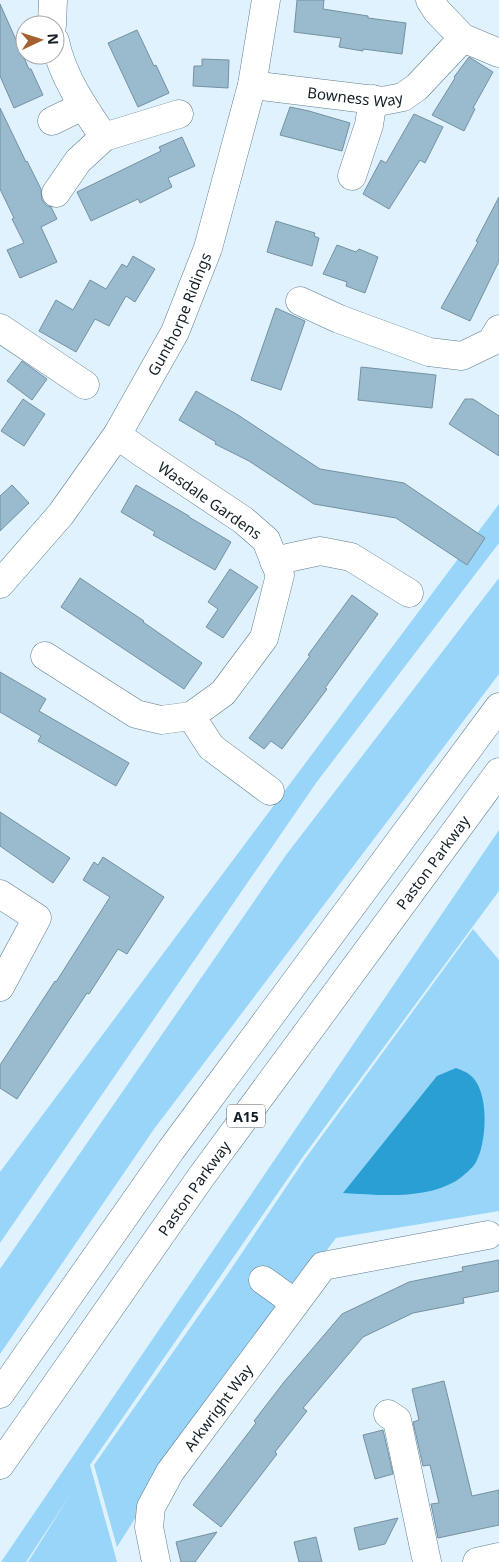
<svg xmlns="http://www.w3.org/2000/svg" width="499" height="1562" font-family="'Noto Sans',sans-serif">
<rect width="100%" height="100%" fill="#dff2fe"/>
<g fill="#98d5f8">
<path d="M 499,504 L 499,543 L 316,783 L 0,1243 L 0,1172 Z"/>
<path d="M 499,578 L 499,674 L 154,1129 L 0,1354 L 0,1269 L 286,855 Z"/>
<path d="M 499,830 L 499,891 L 302,1158 L 90,1465 L 117,1562 L 28,1562 L 70,1495 L 26,1562 L 1,1562 Z"/>
<path d="M 473,929 L 499,960 L 499,1211 L 336,1238 L 257,1342 L 180,1447 L 117,1547 L 94,1465 L 225,1278 L 305,1159 Z"/>
</g>
<path fill="#299fd4" d="M 456,1068 C 461,1070 467,1072 470,1075 C 490,1090 487,1143 476,1162 C 473,1168 462,1177 456,1181 C 423,1200 380,1195 343,1193 L 437,1076 Z"/>
<g fill="#9abacd" stroke="#7391a3">
<path d="M 297,0 L 324,0 L 323,9 L 368,16 L 368,18 L 406,23 L 402,54 L 363,49 L 363,51 L 339,47 L 341,38 L 294,32 Z"/>
<path d="M 0,4 L 29,69 L 31,69 L 43,95 L 14,108 L 0,76 Z"/>
<path d="M 137,30 L 154,66 L 156,65 L 169,93 L 138,107 L 108,43 Z"/>
<path d="M 469,57 L 493,72 L 473,108 L 475,109 L 464,131 L 432,115 L 455,78 L 454,77 Z"/>
<path d="M 202,59 L 229,60 L 228,88 L 193,86 L 194,66 L 202,66 Z"/>
<path d="M 290,107 L 309,111 L 350,123 L 342,151 L 280,135 Z"/>
<path d="M 0,108 L 26,162 L 27,161 L 41,189 L 42,200 L 47,206 L 51,207 L 57,219 L 41,227 L 57,262 L 20,278 L 7,250 L 24,243 L 12,219 L 14,218 L 0,189 Z"/>
<path d="M 414,114 L 443,127 L 425,163 L 420,160 L 389,209 L 363,194 L 381,160 L 386,163 Z"/>
<path d="M 182,137 L 195,166 L 168,178 L 172,187 L 140,203 L 138,199 L 91,221 L 77,192 L 161,151 L 159,147 Z"/>
<path d="M 499,197 L 499,261 L 470,321 L 441,308 L 478,242 L 476,241 Z"/>
<path d="M 276,221 L 315,233 L 314,236 L 319,238 L 312,266 L 267,252 Z"/>
<path d="M 337,245 L 356,252 L 359,249 L 378,257 L 365,293 L 346,286 L 347,282 L 323,274 Z"/>
<path d="M 133,256 L 155,269 L 135,302 L 126,296 L 109,326 L 95,319 L 76,352 L 39,331 L 56,300 L 73,310 L 90,280 L 106,289 L 122,264 L 127,267 Z"/>
<path d="M 276,308 L 305,321 L 281,390 L 251,380 Z"/>
<path d="M 22,361 L 47,379 L 32,400 L 7,381 Z"/>
<path d="M 361,367 L 436,375 L 432,408 L 358,400 Z"/>
<path d="M 196,391 L 238,415 L 320,469 L 404,483 L 485,538 L 467,565 L 396,518 L 314,504 L 249,461 L 215,444 L 216,442 L 179,420 Z"/>
<path d="M 23,399 L 45,414 L 24,446 L 1,431 Z"/>
<path d="M 465,399 L 473,399 L 499,416 L 499,456 L 449,424 Z"/>
<path d="M 12,485 L 29,503 L 0,531 L 0,496 Z"/>
<path d="M 136,485 L 189,516 L 189,517 L 231,542 L 215,570 L 153,535 L 155,532 L 121,512 Z"/>
<path d="M 230,569 L 258,587 L 223,638 L 206,627 L 218,609 L 208,602 Z"/>
<path d="M 80,578 L 144,621 L 143,622 L 202,663 L 184,689 L 61,607 Z"/>
<path d="M 352,595 L 378,614 L 325,688 L 327,689 L 282,749 L 271,741 L 264,749 L 249,738 L 310,656 L 308,655 Z"/>
<path d="M 0,672 L 46,699 L 39,711 L 129,763 L 116,786 L 38,741 L 41,736 L 0,712 Z"/>
<path d="M 0,812 L 70,858 L 53,883 L 0,846 Z"/>
<path d="M 103,857 L 164,897 L 127,954 L 118,949 L 89,994 L 87,993 L 17,1099 L 0,1088 L 0,1065 L 55,981 L 56,982 L 110,897 L 83,880 L 94,862 L 98,865 Z"/>
<path d="M 499,1260 L 499,1291 L 463,1298 L 464,1303 L 413,1313 L 363,1337 L 303,1408 L 307,1411 L 275,1452 L 277,1454 L 221,1527 L 193,1505 L 256,1423 L 254,1421 L 284,1382 L 342,1314 L 409,1282 L 463,1271 L 462,1267 Z"/>
<path d="M 444,1381 L 472,1496 L 499,1490 L 499,1525 L 438,1538 L 431,1504 L 439,1503 L 430,1465 L 423,1466 L 413,1422 L 419,1420 L 412,1389 Z"/>
<path d="M 383,1430 L 393,1474 L 375,1479 L 363,1435 Z"/>
<path d="M 398,1518 L 385,1544 L 359,1550 L 354,1528 Z"/>
<path d="M 217,1532 L 195,1562 L 181,1562 L 176,1542 Z"/>
<path d="M 316,1537 L 322,1562 L 299,1562 L 294,1542 Z"/>
</g>
<g fill="none" stroke-linecap="round" stroke-linejoin="round">
<defs>
<g id="minor">
<path d="M 430,0 L 437,11 L 463,38 L 499,53"/>
<path d="M 52,25 L 53,0"/>
<path d="M 55,41 C 62,76 84,108 104,137"/>
<path id="s1" d="M 252,85 L 383,101 L 403,97 L 417,87 L 463,38"/>
<path d="M 52,121 L 83,106"/>
<path d="M 352,176 L 369,125 L 373,99"/>
<path d="M 56,193 L 78,161 L 104,137 L 179,114"/>
<path d="M 300,301 L 339,319 L 429,352 L 462,356 L 491,342 L 499,329"/>
<path d="M 0,328 L 85,385"/>
<path d="M 274,561 L 320,551 L 351,557 L 409,593"/>
<path id="s2" d="M 0,584 L 61,514 L 117,435 L 175,332 L 208,248 L 252,85 L 266,0"/>
<path d="M 45,656 L 136,714 L 161,720 L 191,716 L 223,693 L 264,638 L 280,575 L 266,540 L 243,520 L 141,452 L 117,435"/>
<path d="M 191,716 L 211,747 L 270,791"/>
<path d="M 0,894 L 37,918 L 0,987"/>
<path d="M 263,1280 L 295,1303"/>
<path d="M 388,1414 L 397,1420 L 427,1562"/>
<path id="s3" d="M 156,1562 L 149,1527 L 151,1507 L 170,1472 L 323,1266 L 488,1235"/>
<path d="M 477,1562 L 499,1557"/>
</g>
<g id="highway">
<path d="M 0,1394 L 171,1150 L 499,707"/>
<path id="s4" d="M 0,1465 L 201,1177 L 499,772"/>
</g>
</defs>
<use href="#minor" stroke="#5e7c8e" stroke-width="29"/>
<use href="#highway" stroke="#5e7c8e" stroke-width="29"/>
<use href="#minor" stroke="#fff" stroke-width="28"/>
<use href="#highway" stroke="#fff" stroke-width="28"/>
</g>
<g text-anchor="middle" dominant-baseline="central" stroke-width="4.5" stroke-linejoin="round" paint-order="stroke">
<rect fill="#fff" stroke="#596266" stroke-width="1" x="227" y="1104.5" width="38" height="23" rx="4"/>
<g font-size="14" font-weight="bold" fill="#121e25">
<text x="246" y="1116">A15</text>
</g>
<g font-size="15" fill="#121e25" stroke="#fff">
<text stroke="none"><textPath href="#s1" startOffset="104">Bowness Way</textPath></text>
<text stroke="none"><textPath href="#s2" startOffset="326">Gunthorpe Ridings</textPath></text>
<text transform="translate(210 500) rotate(35)">Wasdale Gardens</text>
<text stroke="none"><textPath href="#s4" startOffset="742">Paston Parkway</textPath></text>
<text stroke="none"><textPath href="#s4" startOffset="338">Paston Parkway</textPath></text>
<text stroke="none"><textPath href="#s3" startOffset="176">Arkwright Way</textPath></text>
</g>
</g>
<g transform="translate(40 40) rotate(86)"><circle r="24" fill="#ffffff" stroke="#a0a5a8"/>
<path d="M0-4L9 19L0 12L-9 19Z" fill="#a46030"/>
<text y="-8" font-size="14" font-weight="bold" text-anchor="middle" fill="#121e25">N</text>
</g>
</svg>
